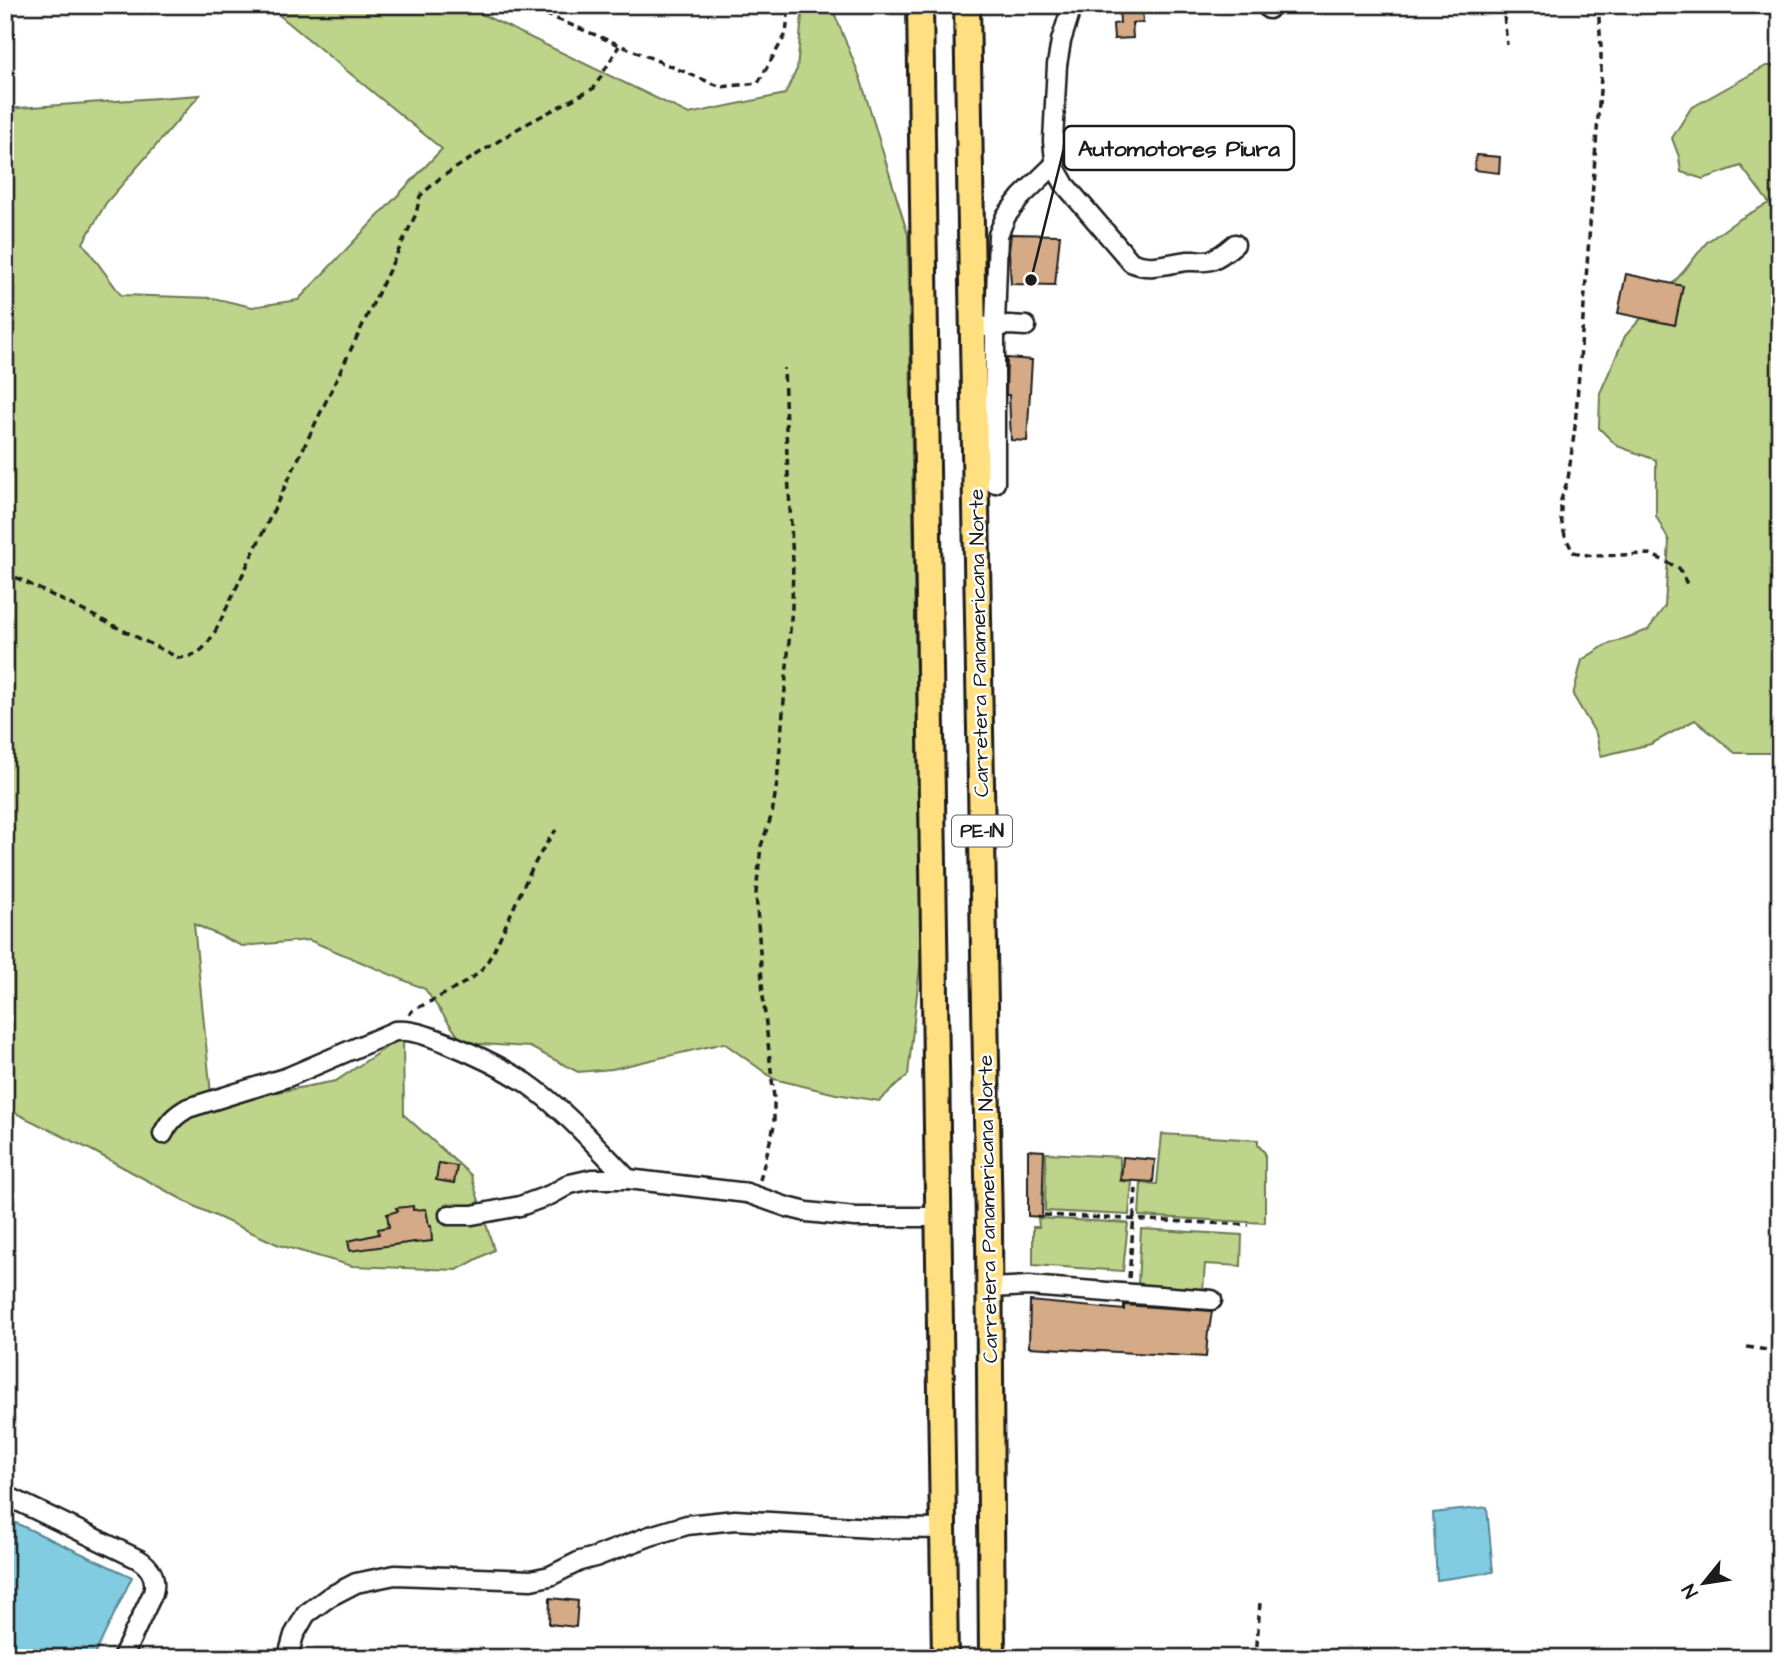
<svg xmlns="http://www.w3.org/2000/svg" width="1785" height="1663" font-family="'Architects Daughter',sans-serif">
<rect width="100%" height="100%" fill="#fff"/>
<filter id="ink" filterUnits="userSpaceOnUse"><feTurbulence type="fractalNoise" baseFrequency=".0143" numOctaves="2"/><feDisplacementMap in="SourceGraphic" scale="14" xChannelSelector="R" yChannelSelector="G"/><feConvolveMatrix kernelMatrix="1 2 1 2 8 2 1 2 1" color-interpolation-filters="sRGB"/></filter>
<g filter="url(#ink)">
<g fill="#bdd48a" stroke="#6c7853" stroke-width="2">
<path d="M 284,5 L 463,5 L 689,114 L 785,94 L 797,69 L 803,5 L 833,5 L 833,10 L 860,77 L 908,235 L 921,957 L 908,1075 L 879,1101 L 836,1094 L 774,1079 L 724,1043 L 612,1069 L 578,1072 L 530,1047 L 463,1043 L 425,989 L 309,940 L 242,946 L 194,924 L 212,1104 L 336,1081 L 403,1036 L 404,1115 L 471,1175 L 494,1250 L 457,1270 L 352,1266 L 279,1245 L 196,1207 L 93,1151 L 5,1108 L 5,109 L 200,95 L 106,203 L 83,243 L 121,295 L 213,298 L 252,307 L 298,300 L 442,149 L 273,10 Z"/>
<path d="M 1766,66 L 1780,66 L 1780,753 L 1735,753 L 1695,720 L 1651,744 L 1601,756 L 1596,734 L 1573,695 L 1582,660 L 1604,646 L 1648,630 L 1665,606 L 1669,541 L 1656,516 L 1656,460 L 1617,446 L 1599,428 L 1600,393 L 1625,336 L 1683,272 L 1707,242 L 1738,220 L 1769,203 L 1741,166 L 1703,179 L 1681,172 L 1679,157 L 1672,138 L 1691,108 Z"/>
<path d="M 1162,1134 L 1258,1140 L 1258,1145 L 1265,1153 L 1265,1223 L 1139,1216 L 1141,1183 L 1157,1184 Z"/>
<path d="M 1046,1153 L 1120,1157 L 1120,1181 L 1132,1182 L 1129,1215 L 1045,1211 Z"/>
<path d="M 1038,1218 L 1128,1223 L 1123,1271 L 1033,1265 L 1033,1227 L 1039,1227 Z"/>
<path d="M 1141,1229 L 1242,1235 L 1241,1266 L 1205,1264 L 1203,1290 L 1138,1284 Z"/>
</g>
<g fill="#82cce2" stroke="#598693" stroke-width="2">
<path d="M 1487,1507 L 1493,1572 L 1437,1580 L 1433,1513 Z"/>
<path d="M 5,1518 L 132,1577 L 93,1658 L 5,1658 Z"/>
</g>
<g fill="#d4ab86" stroke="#1c1c1c" stroke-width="2">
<path d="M 1142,6 L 1143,23 L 1132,23 L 1133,38 L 1114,39 L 1113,24 L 1120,23 L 1119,7 Z"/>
<path d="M 1476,155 L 1500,157 L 1499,173 L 1474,170 Z"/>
<path d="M 1011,234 L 1060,235 L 1055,285 L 1011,284 L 1009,251 Z"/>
<path d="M 1626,274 L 1683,286 L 1675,325 L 1618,313 Z"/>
<path d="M 1007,358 L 1032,360 L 1027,441 L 1011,440 L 1009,395 L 1006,395 Z"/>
<path d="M 1028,1150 L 1044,1151 L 1042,1217 L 1028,1216 Z"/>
<path d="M 1123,1157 L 1155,1160 L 1153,1182 L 1121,1180 Z"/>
<path d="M 439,1163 L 457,1166 L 454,1183 L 436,1180 Z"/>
<path d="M 413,1206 L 413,1210 L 426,1209 L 429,1226 L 431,1226 L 432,1241 L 415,1243 L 415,1242 L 350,1251 L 348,1241 L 379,1234 L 378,1229 L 389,1227 L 387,1214 L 398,1211 L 396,1208 Z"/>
<path d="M 1030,1301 L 1124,1310 L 1124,1305 L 1212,1311 L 1209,1331 L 1208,1331 L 1206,1357 L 1029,1347 Z"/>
<path d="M 550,1598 L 578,1601 L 576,1627 L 549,1624 Z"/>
</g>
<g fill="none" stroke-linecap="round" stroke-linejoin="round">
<defs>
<g id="minor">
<path d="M 1072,6 L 1061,41 L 1057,65 L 1053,141 L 1056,169 L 1065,185 L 1131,262 C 1150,271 1168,263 1188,261 C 1195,261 1204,262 1211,260 C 1220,257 1228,250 1235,244"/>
<path d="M 1269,9 L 1269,5"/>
<path d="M 983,327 L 1009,325 L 1026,326"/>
<path d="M 995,483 L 995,326 L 998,235 L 1006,216 L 1021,197 L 1055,164"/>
<path d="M 163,1134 C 169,1121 176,1115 188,1108 L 288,1077 L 395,1031 C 412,1029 431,1037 447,1043 C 474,1054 500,1066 525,1082 C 564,1109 595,1145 628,1179"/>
<path d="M 449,1215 L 472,1215 L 520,1206 L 550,1195 L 570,1184 L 592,1179 L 628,1179 L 747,1193 L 787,1207 L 807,1212 L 855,1217 L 938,1217"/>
<path d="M 990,1288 L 1029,1286 L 1212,1300"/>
<path d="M 5,1495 L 138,1559 C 151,1567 157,1578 153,1593 L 122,1658"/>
<path d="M 288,1656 L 294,1635 L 306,1614 L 329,1597 L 356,1583 L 395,1575 L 531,1580 L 550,1576 L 580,1561 L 595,1557 L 650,1536 L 687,1525 L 735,1520 L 872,1528 L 943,1529"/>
</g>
<g id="highway">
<path d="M 920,5 L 945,1658"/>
<path d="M 967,5 L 989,1229 L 992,1658"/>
</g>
</defs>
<use href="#minor" stroke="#1c1c1c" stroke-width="23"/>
<use href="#highway" stroke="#1c1c1c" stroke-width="30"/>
<g stroke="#1c1c1c" stroke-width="3.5" stroke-dasharray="7 5" stroke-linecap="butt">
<path d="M 523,5 L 721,87 L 758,83 L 786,34 L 789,5"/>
<path d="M 1503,5 L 1507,45"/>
<path d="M 1598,5 L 1601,47 L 1601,77 L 1575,427 L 1568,479 L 1561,500 L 1561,519 L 1565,536 L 1573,552 L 1593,556 L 1650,554 L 1679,568 L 1689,588"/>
<path d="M 5,572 L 179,658 C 200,656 205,648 216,630 L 416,214 L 420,196 L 440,178 L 519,128 L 594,88 L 619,46"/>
<path d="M 409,1015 L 412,1011 C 428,1002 472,982 482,969 C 491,958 497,944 503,931 C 519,897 533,860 556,830"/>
<path d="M 760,1180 L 774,1126 L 774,1098 L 763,996 L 756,893 L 761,846 L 772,814 L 777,783 L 792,607 L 793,561 L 787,456 L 784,368"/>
<path d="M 1044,1215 L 1249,1225"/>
<path d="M 1129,1278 L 1136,1189"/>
<path d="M 1747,1347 L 1780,1352"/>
<path d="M 1256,1658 L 1260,1602"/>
</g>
<use href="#minor" stroke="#fff" stroke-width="18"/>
<use href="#highway" stroke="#ffdf80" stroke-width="24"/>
</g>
</g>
<g text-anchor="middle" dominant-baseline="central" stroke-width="5" stroke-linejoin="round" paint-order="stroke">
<rect fill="#fff" stroke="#606060" stroke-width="2" x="952" y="815.5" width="60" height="31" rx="5"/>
<g font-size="19" font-weight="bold" fill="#1c1c1c">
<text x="982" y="831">PE-1N</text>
</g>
<g font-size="21" fill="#1c1c1c" stroke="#fff">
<text transform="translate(979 643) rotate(-91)">Carretera Panamericana Norte</text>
<text transform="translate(988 1209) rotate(-91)">Carretera Panamericana Norte</text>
</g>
</g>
<path fill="none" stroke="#1c1c1c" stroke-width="2.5" d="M1031 280L1064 148"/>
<circle fill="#1c1c1c" stroke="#fff" stroke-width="2.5" cx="1031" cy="280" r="7"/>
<rect fill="#fff" stroke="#1c1c1c" stroke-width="2.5" x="1064" y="126" width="230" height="44" rx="7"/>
<g font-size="23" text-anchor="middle" font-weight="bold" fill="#1c1c1c">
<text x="1179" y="156">Automotores Piura</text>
</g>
<rect width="1785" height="1663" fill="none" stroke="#fff" stroke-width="28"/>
<rect x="14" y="14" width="1757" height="1635" fill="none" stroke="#1c1c1c" stroke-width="2.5" filter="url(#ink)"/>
<g transform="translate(1704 1583) rotate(240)" stroke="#ffffff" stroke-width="5" paint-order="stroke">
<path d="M0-5L12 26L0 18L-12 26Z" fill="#1c1c1c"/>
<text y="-10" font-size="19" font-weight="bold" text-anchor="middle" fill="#1c1c1c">N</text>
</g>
</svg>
